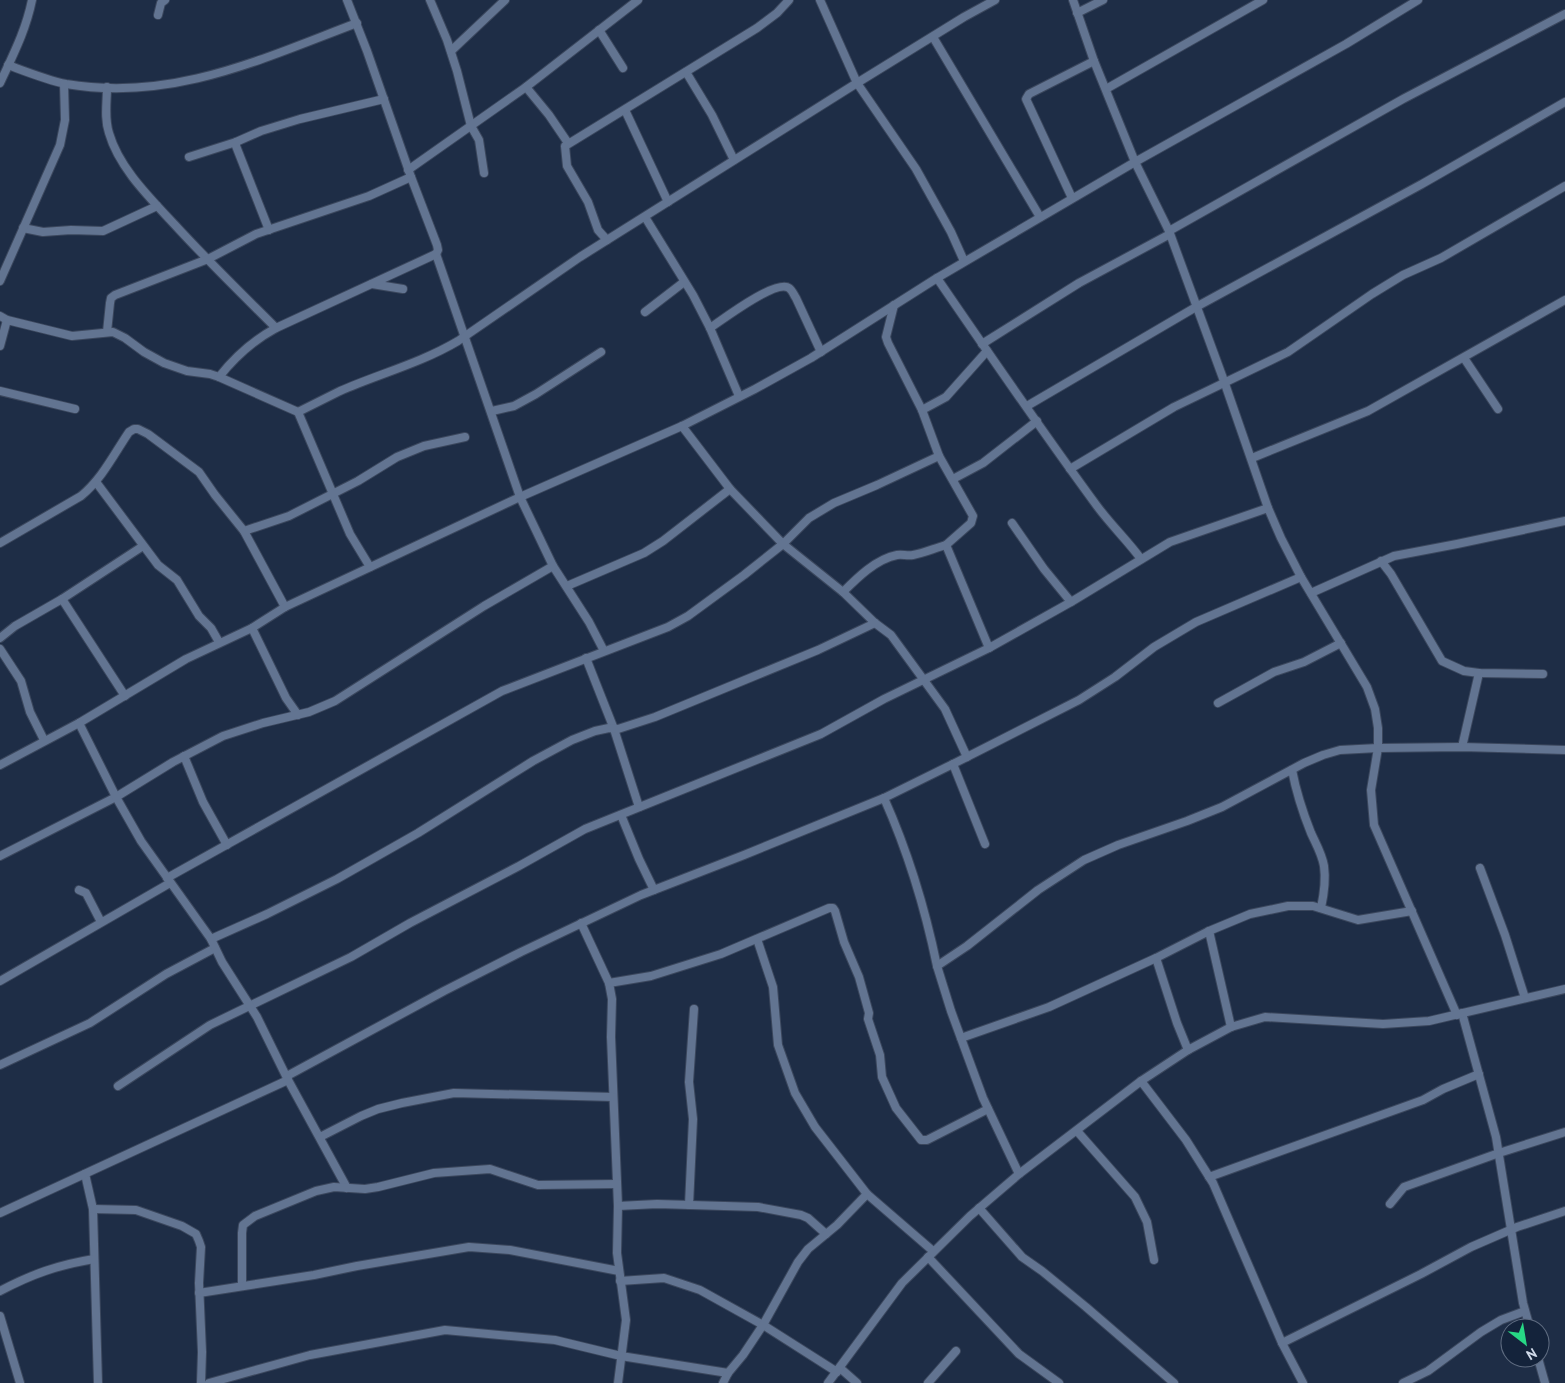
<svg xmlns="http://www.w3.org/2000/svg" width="1565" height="1383" font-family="'PT Sans',sans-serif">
<rect width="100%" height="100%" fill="#1e2d46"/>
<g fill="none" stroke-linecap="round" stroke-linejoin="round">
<defs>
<g id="minor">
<path d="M 430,0 L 447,40 L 457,71 L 471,126 L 479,140 L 484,173"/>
<path d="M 820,0 L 857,83 L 916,169 L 951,232 L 964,261"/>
<path d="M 1073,0 L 1094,61 L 1135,162 L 1169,231 L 1224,381 L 1268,508 L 1281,538 L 1301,577 L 1367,687 L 1375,709 L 1378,728 L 1378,748 L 1371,790 L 1374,825 L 1457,1015"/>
<path d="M 1077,13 L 1103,0"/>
<path d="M 158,15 L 161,3 L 165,0"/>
<path d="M 599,30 L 623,68"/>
<path d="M 933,37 L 1040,217"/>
<path d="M 451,51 L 505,0"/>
<path d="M 8,65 C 27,72 47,80 66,84 C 173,102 261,59 357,23"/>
<path d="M 686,72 L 712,115 L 734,160"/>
<path d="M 0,83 C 13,55 26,30 32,0"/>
<path d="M 107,87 C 107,102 104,118 109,133 C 119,168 150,198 175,225 C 207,260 242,294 276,328"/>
<path d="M 526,87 L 549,115 L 568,143"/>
<path d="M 1106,89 L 1263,0"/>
<path d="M 625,110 L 668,202"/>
<path d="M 189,157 L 236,142"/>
<path d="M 408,170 L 526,87 L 638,0"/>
<path d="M 1072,198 L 1026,99 L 1029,94 L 1094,61"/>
<path d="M 645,217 L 693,295 L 710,328 L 739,396"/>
<path d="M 23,228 L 43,232 L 71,230 L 103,231 L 157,206"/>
<path d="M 269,230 L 236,146 L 236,142 L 261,131 L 300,119 L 384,99"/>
<path d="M 1169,231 L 1403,99 L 1565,14"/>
<path d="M 607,240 L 598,230 L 588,202 L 567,166 L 565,146 L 757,28 L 777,13 L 789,0"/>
<path d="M 436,254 L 520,497 L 553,566 L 589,622 L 604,651"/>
<path d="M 937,278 C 989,354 1042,431 1097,506 C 1111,525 1127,540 1141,559"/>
<path d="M 0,281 L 60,145 L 65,120 L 64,84"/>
<path d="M 372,284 L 403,289"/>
<path d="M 894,305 L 886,337 L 888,343 L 922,410 L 939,456 L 973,516 L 971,523 L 946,545 L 989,648"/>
<path d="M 645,312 L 684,282"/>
<path d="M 0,316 L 7,320 L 72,336 L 113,332 L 125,338 L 144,352 L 164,363 L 187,371 L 210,374 L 219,377 C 234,358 254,340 276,328 L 436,254 L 438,250 L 437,245 L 411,177 L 367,51 L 347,0"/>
<path d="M 710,328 C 722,320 776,279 789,288 C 792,290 794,295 796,298 L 821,352"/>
<path d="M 107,332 L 110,303 L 111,298 L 115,295 L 208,259 L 256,234 L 369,196 L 411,177"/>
<path d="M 982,344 L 1079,283 L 1170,234"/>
<path d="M 0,346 L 7,320"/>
<path d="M 1464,358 L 1498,409"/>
<path d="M 219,377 L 298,412 L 350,534 L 370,567"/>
<path d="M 0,391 L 75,409"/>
<path d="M 1027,406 L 1196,307 L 1422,184 L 1565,102"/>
<path d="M 922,410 L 946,397 L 987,351"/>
<path d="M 492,411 L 514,406 L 536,394 L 601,352"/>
<path d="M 298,412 C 312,405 326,398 340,391 C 379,374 421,363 458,341 L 580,257 L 857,83 L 964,17 L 995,0"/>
<path d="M 682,426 L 730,489 L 783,544 L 843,592 L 875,623 L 891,635 L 945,709 L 967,757"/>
<path d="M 1252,458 L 1368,411 L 1565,300"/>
<path d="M 1070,469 L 1174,407 L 1288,352 L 1372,294 L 1403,275 L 1441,258 L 1565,186"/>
<path d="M 953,479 L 983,463 L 1037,421"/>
<path d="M 96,482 L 158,565 L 177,580 L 199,616 L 211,628 L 219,642"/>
<path d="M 1012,523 L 1044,569 L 1071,602"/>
<path d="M 244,531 L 289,516 L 358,481 L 397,457 L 424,446 L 465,437"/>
<path d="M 0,543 L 81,496 C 102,479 114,454 129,432 L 134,429 L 138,429 L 148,434 L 199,472 L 215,495 L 244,531 L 285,607"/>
<path d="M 1381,561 L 1391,574 L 1442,661 L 1464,671 L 1479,673 L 1543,674"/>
<path d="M 567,586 L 644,553 L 663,541 L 730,489"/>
<path d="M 843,592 C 857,578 876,559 897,555 C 902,554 907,556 913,555 C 924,553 935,548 946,545"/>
<path d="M 1311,593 L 1394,556 L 1457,544 L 1565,521"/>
<path d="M 62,599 L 143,546"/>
<path d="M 252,628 L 286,698 L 298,715"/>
<path d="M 0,638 L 15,626 L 62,599 L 125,696"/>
<path d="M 0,649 L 21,681 L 30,712 L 44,740"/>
<path d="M 586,658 L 614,729 L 639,807"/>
<path d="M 1218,703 L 1274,672 L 1304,662 L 1341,643"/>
<path d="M 1462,747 L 1479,673"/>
<path d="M 184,756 L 203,802 L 227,845"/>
<path d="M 953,764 L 985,844"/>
<path d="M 0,765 L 79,723 L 186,659 L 252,628 L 285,607 L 520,497 L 682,426 L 755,389 L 811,358 L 937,278 L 1135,162 L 1346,44 L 1418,0"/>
<path d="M 1292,770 C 1296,791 1303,813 1311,833 C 1316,844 1322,854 1324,866 C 1326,880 1324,894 1321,908"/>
<path d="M 884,798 C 908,852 925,908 937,966"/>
<path d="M 621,815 L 639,859 L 654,890"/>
<path d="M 0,856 L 116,797 L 173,762 L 223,736 L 263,723 L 309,712 L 335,701 L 484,606 L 553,566"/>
<path d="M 1480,868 L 1505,935 L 1525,998"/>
<path d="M 167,878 L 502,691 L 668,627 L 688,616 L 744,575 L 783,544 L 809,518 L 834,503 L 877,485 L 939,456"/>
<path d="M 79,890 L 86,893 L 101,922"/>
<path d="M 581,923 L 609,983 L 612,999 L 611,1037 L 618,1206 L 617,1253 L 626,1320 L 618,1383"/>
<path d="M 1209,931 L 1231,1027"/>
<path d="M 211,939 L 267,914 L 337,879 L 418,833 L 533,761 L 572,740 L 595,731 L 609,728 L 618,729 L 655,717 L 818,650 L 875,623"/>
<path d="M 757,939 L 773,987 L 778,1045 L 795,1093 L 815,1127 L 867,1194"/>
<path d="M 1156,958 L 1177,1023 L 1188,1050"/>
<path d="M 0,981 L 170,883"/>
<path d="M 609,983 L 651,976 L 721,954 L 829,908 L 833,908 L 835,911 L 844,942 L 859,977 L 869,1013 L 868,1019 L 880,1055 L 882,1077 L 896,1108 L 921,1140 L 927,1140 L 988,1109"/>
<path d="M 1462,1013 L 1496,1137 L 1523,1303 L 1530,1328"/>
<path d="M 961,1038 L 1049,1007 L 1156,958 L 1209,931 L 1250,914 L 1288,906 L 1313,906 L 1358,920 L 1412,911"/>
<path d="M 0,1065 L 90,1023 L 166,974 L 215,948"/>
<path d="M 287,1076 L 444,991 L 521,952 L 641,895 L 744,855 L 884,798 L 953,764 L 1079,700 L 1115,677 L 1154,647 L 1196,622 L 1301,577"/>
<path d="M 288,1080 L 347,1188"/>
<path d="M 1141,1081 L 1186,1140 L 1213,1183 L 1282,1343 L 1303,1383"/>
<path d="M 118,1086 L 210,1025 L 351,957 L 410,923 L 519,866 L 585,829 L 821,734 L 884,699 L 989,648 L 1071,602 L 1170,542 L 1268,508"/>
<path d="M 1077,1131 L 1135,1197 L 1147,1222 L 1154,1260"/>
<path d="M 320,1137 L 361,1116 L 378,1109 L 402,1103 L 454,1093 L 613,1097"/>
<path d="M 85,1174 L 93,1209 L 98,1383"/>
<path d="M 1019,1174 L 983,1098 L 951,1011 L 937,966 L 967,946 L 1038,890 L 1084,860 L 1118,845 L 1187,821 L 1222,807 L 1304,763 L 1323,755 L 1340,750 L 1378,748 L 1462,747 L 1565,750"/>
<path d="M 1209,1177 L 1423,1100 L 1443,1089 L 1479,1074"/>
<path d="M 1390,1204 L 1404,1187 L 1499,1153 L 1565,1132"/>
<path d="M 689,1205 L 693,1119 L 689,1082 L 694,1009"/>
<path d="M 618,1206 L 657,1204 L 758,1207 L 801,1215 L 808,1218 L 826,1234"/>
<path d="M 979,1208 L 1022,1257 L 1042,1271 L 1086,1307 L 1174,1383"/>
<path d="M 93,1209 L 136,1210 L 182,1226 L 196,1234 L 199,1241 L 201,1247 L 199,1283 L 202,1352 L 201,1383"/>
<path d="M 0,1213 L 288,1080 L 257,1017 L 222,962 L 211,939 L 141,841 L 116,797 L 79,723"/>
<path d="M 928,1257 L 1019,1354 L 1059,1383"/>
<path d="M 620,1281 L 664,1278 L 700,1290 L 763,1325 L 837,1372"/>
<path d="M 242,1286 L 242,1233 L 243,1225 L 255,1216 L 316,1191 L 334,1187 L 365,1189 L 378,1187 L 434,1173 L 490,1169 L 538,1185 L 617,1184"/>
<path d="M 0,1291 C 32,1274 58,1265 94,1259"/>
<path d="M 199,1293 L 314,1275 L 357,1266 L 469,1247 L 510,1250 L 619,1271"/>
<path d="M 0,1316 L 20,1383"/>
<path d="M 1282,1343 L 1421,1274 L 1471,1247 L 1517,1227 L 1565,1211"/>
<path d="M 1538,1358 L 1545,1383"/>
<path d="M 840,1368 L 857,1383"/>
<path d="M 209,1383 L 310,1355 L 445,1330 L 555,1340 L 621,1356 L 728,1373"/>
<path d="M 723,1383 L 728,1373 L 743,1355 L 763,1325 L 798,1262 L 808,1249 L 837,1225 L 867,1194 L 933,1251"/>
<path d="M 828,1383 L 902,1283 L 970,1216 L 1019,1174 L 1141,1081 L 1188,1050 L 1231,1027 L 1265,1017 L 1383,1024 L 1429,1021 L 1565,989"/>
<path d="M 928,1383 L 956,1351"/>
<path d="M 1403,1383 L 1428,1371 L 1481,1332 L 1501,1320 L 1525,1311"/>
</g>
</defs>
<use href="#minor" stroke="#3b475d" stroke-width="10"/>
<use href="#minor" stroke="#627491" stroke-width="8"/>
</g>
<g transform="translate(1525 1343) rotate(149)"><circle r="24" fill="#14233b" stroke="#5f6c81"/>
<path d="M0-4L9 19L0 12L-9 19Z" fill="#27d885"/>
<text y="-8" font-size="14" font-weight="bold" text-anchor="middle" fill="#d0daea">N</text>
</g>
</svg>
